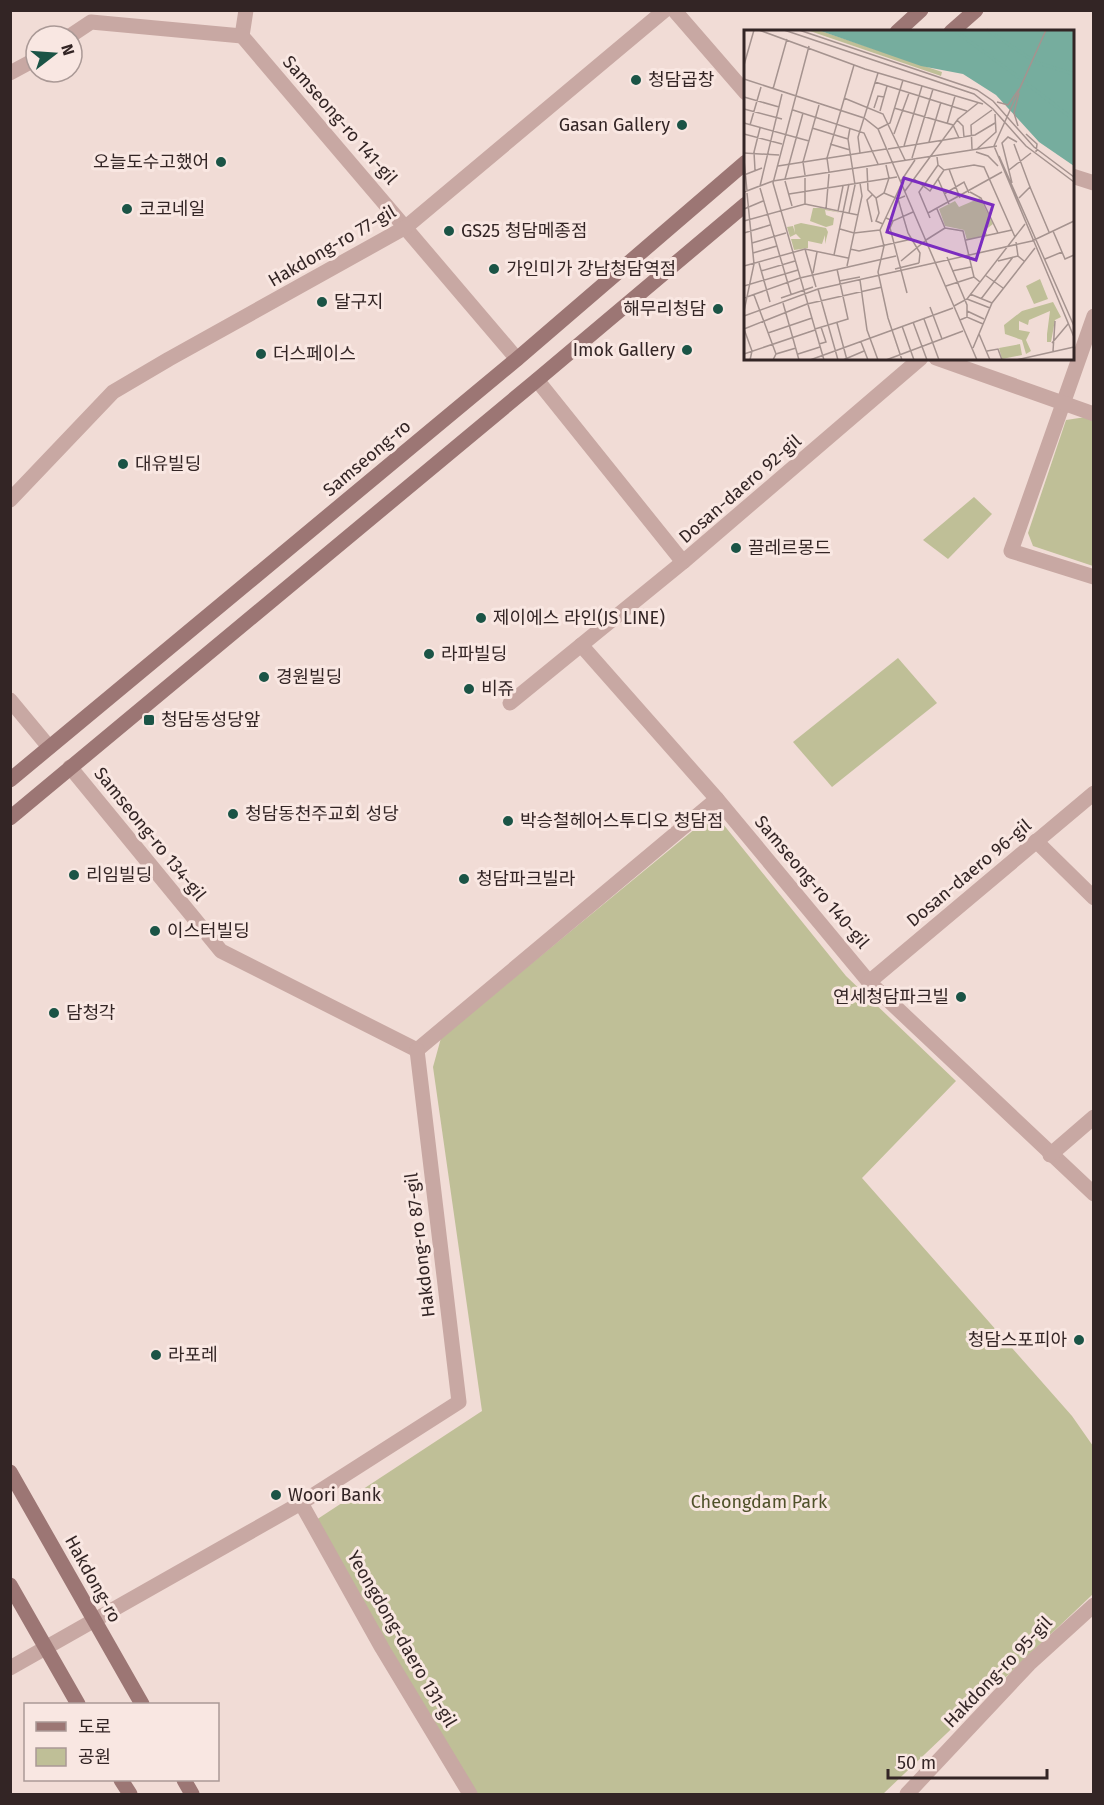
<svg xmlns="http://www.w3.org/2000/svg" width="1104" height="1805" font-family="'Fira Sans','Noto Sans KR',sans-serif">
<rect width="100%" height="100%" fill="#f1dcd6"/>
<g fill="#bfbf97">
<path d="M 1086,417 L 1093,420 L 1093,566 L 1033,546 L 1028,533 L 1066,420 Z"/>
<path d="M 974,497 L 992,514 L 948,559 L 923,540 Z"/>
<path d="M 898,658 L 937,703 L 832,787 L 793,742 Z"/>
<path d="M 707,819 L 723,824 L 846,976 L 956,1081 L 862,1178 L 1072,1416 L 1093,1446 L 1093,1594 L 883,1794 L 473,1794 L 316,1520 L 482,1411 L 433,1067 L 441,1038 Z"/>
</g>
<g fill="none" stroke-linecap="round" stroke-linejoin="round">
<g stroke="#c8a8a3" stroke-width="15">
<path d="M 246,10 L 242,36 L 517,359"/>
<path d="M 674,10 L 746,93"/>
<path d="M 70,36 L 91,22 L 242,36"/>
<path d="M 10,73 L 36,59"/>
<path d="M 1072,176 L 1094,183"/>
<path d="M 1094,316 L 1011,551 L 1094,577"/>
<path d="M 936,358 L 1094,414"/>
<path d="M 537,380 L 683,562"/>
<path d="M 10,500 L 113,392 L 169,359 L 406,227 L 665,10"/>
<path d="M 581,645 L 717,799 L 869,982 L 1094,1194"/>
<path d="M 10,700 L 49,747"/>
<path d="M 510,703 L 683,562 L 921,358"/>
<path d="M 70,767 L 221,951 L 417,1050"/>
<path d="M 1036,841 L 1094,898"/>
<path d="M 869,982 L 1094,793"/>
<path d="M 417,1050 L 717,799"/>
<path d="M 1050,1155 L 1094,1117"/>
<path d="M 301,1503 L 382,1648 L 470,1794"/>
<path d="M 10,1668 L 301,1503 L 459,1402 L 417,1050"/>
<path d="M 907,1794 L 1029,1664 L 1094,1605"/>
</g>
<g stroke="#9c7674" stroke-width="15">
<path d="M 897,32 L 921,10"/>
<path d="M 951,32 L 976,10"/>
<path d="M 10,780 L 517,359 L 746,162"/>
<path d="M 10,818 L 537,380 L 746,204"/>
<path d="M 10,1472 L 142,1704"/>
<path d="M 10,1585 L 78,1704"/>
<path d="M 121,1780 L 130,1794"/>
<path d="M 184,1780 L 192,1794"/>
</g>
</g>
<g fill="#1b5446" stroke="#f9e7e2" stroke-width="2">
<circle cx="636" cy="80" r="6"/>
<circle cx="682" cy="125" r="6"/>
<circle cx="221" cy="162" r="6"/>
<circle cx="127" cy="209" r="6"/>
<circle cx="449" cy="231" r="6"/>
<circle cx="494" cy="269" r="6"/>
<circle cx="322" cy="302" r="6"/>
<circle cx="718" cy="309" r="6"/>
<circle cx="687" cy="350" r="6"/>
<circle cx="261" cy="354" r="6"/>
<circle cx="123" cy="464" r="6"/>
<circle cx="736" cy="548" r="6"/>
<circle cx="481" cy="618" r="6"/>
<circle cx="429" cy="654" r="6"/>
<circle cx="264" cy="677" r="6"/>
<circle cx="469" cy="689" r="6"/>
<rect x="143" y="714" width="12" height="12" rx="3"/>
<circle cx="233" cy="814" r="6"/>
<circle cx="508" cy="821" r="6"/>
<circle cx="74" cy="875" r="6"/>
<circle cx="464" cy="879" r="6"/>
<circle cx="155" cy="931" r="6"/>
<circle cx="961" cy="997" r="6"/>
<circle cx="54" cy="1013" r="6"/>
<circle cx="1079" cy="1340" r="6"/>
<circle cx="156" cy="1355" r="6"/>
<circle cx="276" cy="1495" r="6"/>
</g>
<g text-anchor="middle" dominant-baseline="central" stroke-width="6" stroke-linejoin="round" paint-order="stroke">
<g font-size="18" fill="#332525" stroke="#f9e7e2" text-anchor="start">
<text x="648" y="80">청담곱창</text>
<text x="670" y="125" text-anchor="end">Gasan Gallery</text>
<text x="209" y="162" text-anchor="end">오늘도수고했어</text>
<text x="139" y="209">코코네일</text>
<text x="461" y="231">GS25 청담메종점</text>
<text x="506" y="269">가인미가 강남청담역점</text>
<text x="334" y="302">달구지</text>
<text x="706" y="309" text-anchor="end">해무리청담</text>
<text x="675" y="350" text-anchor="end">Imok Gallery</text>
<text x="273" y="354">더스페이스</text>
<text x="135" y="464">대유빌딩</text>
<text x="748" y="548">끌레르몽드</text>
<text x="493" y="618">제이에스 라인(JS LINE)</text>
<text x="441" y="654">라파빌딩</text>
<text x="276" y="677">경원빌딩</text>
<text x="481" y="689">비쥬</text>
<text x="161" y="720">청담동성당앞</text>
<text x="245" y="814">청담동천주교회 성당</text>
<text x="520" y="821">박승철헤어스투디오 청담점</text>
<text x="86" y="875">리임빌딩</text>
<text x="476" y="879">청담파크빌라</text>
<text x="167" y="931">이스터빌딩</text>
<text x="949" y="997" text-anchor="end">연세청담파크빌</text>
<text x="66" y="1013">담청각</text>
<text x="1067" y="1340" text-anchor="end">청담스포피아</text>
<text x="168" y="1355">라포레</text>
<text x="288" y="1495">Woori Bank</text>
</g>
<g font-size="18" fill="#332525" stroke="#f9e7e2">
<text transform="translate(340 120) rotate(49)">Samseong-ro 141-gil</text>
<text transform="translate(332 246) rotate(-30)">Hakdong-ro 77-gil</text>
<text transform="translate(367 458) rotate(-40)">Samseong-ro</text>
<text transform="translate(740 489) rotate(-41)">Dosan-daero 92-gil</text>
<text transform="translate(150 834) rotate(51)">Samseong-ro 134-gil</text>
<text transform="translate(969 873) rotate(-40)">Dosan-daero 96-gil</text>
<text transform="translate(812 882) rotate(50)">Samseong-ro 140-gil</text>
<text transform="translate(420 1245) rotate(-97)">Hakdong-ro 87-gil</text>
<text transform="translate(93 1579) rotate(61)">Hakdong-ro</text>
<text transform="translate(402 1639) rotate(60)">Yeongdong-daero 131-gil</text>
<text transform="translate(998 1672) rotate(-46)">Hakdong-ro 95-gil</text>
</g>
<g font-size="18" fill="#4f5129" stroke="#f9e7e2">
<text x="759" y="1502">Cheongdam Park</text>
</g>
</g>
<g transform="translate(744 30)">
<rect width="330" height="330" fill="#f1dcd6"/>
<path d="M 63,0 L 74,0 L 198,42 L 197,46 ZM 236,168 L 249,194 L 241,200 L 243,205 L 223,210 L 220,200 L 201,196 L 195,179 L 211,171 L 215,177 ZM 69,178 L 77,178 L 98,183 L 81,180 L 82,185 L 90,188 L 89,195 L 82,197 L 66,191 ZM 57,193 L 82,198 L 84,202 L 81,214 L 81,205 L 78,214 L 64,211 L 64,218 L 50,220 L 47,209 L 57,209 L 52,204 L 46,207 L 43,197 L 49,196 L 51,203 L 50,195 ZM 296,249 L 304,269 L 290,274 L 282,256 ZM 309,272 L 317,287 L 311,290 L 307,312 L 303,312 L 303,304 L 306,281 L 285,290 L 284,295 L 275,291 L 275,300 L 286,302 L 282,310 L 287,321 L 282,324 L 278,310 L 261,304 L 260,295 L 278,281 ZM 276,314 L 278,325 L 258,329 L 255,318 Z" fill="#bfbf97"/>
<path d="M 74,0 L 330,0 L 330,136 L 295,112 L 252,65 L 219,44 L 177,36 Z" fill="#76ad9e"/>
<path fill="none" stroke="#76ad9e" stroke-width="3" d="M 210,0 L 277,49M 243,0 L 287,29M 291,32 L 330,44M 281,52 L 330,90"/>
<path fill="none" stroke="#a5938f" stroke-width="1.5" d="M 15,0 L 121,39 L 239,74M 40,0 L 230,64 L 249,79 L 282,116 L 330,152M 55,0 L 233,60 L 249,71 L 290,117 L 330,147M 302,0 L 250,116 L 330,307M 65,16 L 29,153 L 80,330M 0,35 L 10,0M 0,49 L 120,88 L 134,99 L 233,330M 131,52 L 223,81M 29,59 L 43,9M 0,67 L 35,77M 100,68 L 139,84 L 161,130M 253,72 L 264,75 L 275,59M 130,78 L 134,66 L 140,67M 150,78 L 209,95 L 215,108M 0,79 L 38,89M 49,80 L 120,103 L 134,134M 136,81 L 143,56M 213,90 L 219,96 L 220,107M 0,93 L 65,111M 203,94 L 211,66M 6,95 L 17,57M 274,96 L 270,83 L 275,63M 68,98 L 104,109M 134,99 L 146,93 L 159,50M 0,104 L 38,114M 150,104 L 165,63M 282,104 L 293,114 L 292,122M 185,112 L 197,72M 86,114 L 106,120M 270,114 L 286,157 L 275,168M 160,116 L 178,56M 144,119 L 231,105 L 251,93M 228,119 L 227,95 L 248,80M 233,119 L 252,102 L 251,84M 232,122 L 244,126 L 254,136M 0,123 L 35,125M 116,123 L 114,107 L 134,43M 255,126 L 330,296M 168,128 L 189,59M 0,130 L 3,161M 194,135 L 200,140 L 230,135 L 240,137 L 271,207M 34,136 L 142,119M 123,138 L 124,160 L 132,168M 205,139 L 216,168M 11,140 L 10,122 L 16,98M 265,140 L 287,123M 85,142 L 83,128 L 110,35M 0,145 L 18,138M 61,145 L 59,132 L 75,75M 41,149 L 59,83M 170,149 L 186,161 L 200,140M 194,149 L 205,174M 41,151 L 48,176M 157,151 L 171,130M 268,153 L 258,113 L 264,107 L 273,112M 16,156 L 38,64M 286,157 L 305,202M 16,158 L 47,264M 161,161 L 214,89 L 234,73M 0,162 L 29,151 L 253,116M 226,162 L 237,168 L 254,203M 140,163 L 154,169 L 161,166M 45,164 L 153,147M 200,164 L 220,152 L 225,163M 154,169 L 164,203 L 176,223 L 175,233M 61,174 L 61,148M 0,179 L 19,171M 82,179 L 85,144M 193,179 L 201,198M 94,181 L 99,156M 105,183 L 111,155 L 104,109 L 106,98M 184,183 L 258,142M 142,188 L 149,191 L 169,182M 186,188 L 175,162 L 194,135 L 193,127M 0,191 L 61,174 L 114,185M 149,191 L 146,198 L 163,263M 128,192 L 123,170 L 128,165M 139,194 L 132,191 L 135,183 L 132,168 L 140,163 L 145,148 L 142,135M 201,198 L 219,201 L 230,247 L 236,252M 96,199 L 110,203 L 136,200M 136,200 L 140,216 L 134,242 L 144,288 L 158,330M 136,200 L 157,155M 309,201 L 321,229 L 330,225M 0,203 L 26,195M 182,210 L 201,198M 222,210 L 268,200M 272,212 L 274,226 L 280,231M 8,213 L 42,203M 61,219 L 72,257M 106,219 L 115,221 L 168,209M 9,223 L 33,216M 90,225 L 105,154M 203,227 L 223,275 L 223,287M 301,229 L 318,222M 157,231 L 181,211M 254,231 L 274,226M 15,233 L 26,272M 0,236 L 61,219 L 104,228M 103,236 L 118,166 L 116,153M 151,239 L 175,233M 17,241 L 51,231M 208,241 L 227,237M 69,243 L 73,222M 241,245 L 259,258M 116,250 L 123,300 L 134,330M 95,251 L 116,247M 0,256 L 54,240M 202,256 L 230,247M 74,259 L 94,330M 226,264 L 248,273M 10,265 L 32,324M 0,268 L 56,248 L 152,226M 37,268 L 69,257M 223,269 L 246,278M 237,269 L 269,227M 39,273 L 55,330M 210,276 L 223,269 L 281,194M 186,277 L 198,309M 0,281 L 10,234 L 3,163M 223,281 L 240,289M 0,286 L 74,259 L 288,211 L 330,191M 180,289 L 195,330M 216,290 L 223,287 L 239,294M 169,292 L 183,330M 93,293 L 103,330M 158,296 L 170,330M 0,299 L 63,274 L 138,257M 0,299 L 8,321 L 6,330M 71,299 L 104,289 L 93,239M 24,303 L 68,288M 235,304 L 246,330M 117,312 L 124,330M 308,313 L 324,294M 75,314 L 82,312 L 77,297M 229,318 L 248,273 L 291,218M 243,321 L 254,319 L 258,330M 309,321 L 311,291M 0,324 L 71,300M 54,324 L 76,317M 29,330 L 32,324 L 52,318M 66,330 L 209,278M 99,330 L 120,321M 142,330 L 219,301M 272,330 L 330,317"/>
<path fill="#7b2cbf" fill-opacity="0.15" stroke="#7b2cbf" stroke-width="3" d="M 160,148 L 249,175 L 232,230 L 143,202 Z"/>
<rect width="330" height="330" fill="none" stroke="#332525" stroke-width="3"/>
</g>
<rect width="1104" height="1805" fill="none" stroke="#332525" stroke-width="24"/>
<rect x="24" y="1703" width="195" height="78" fill="#f9e7e2" stroke="#aa9996" stroke-width="1.5"/>
<rect x="36" y="1722" width="30" height="9" fill="#9c7674" stroke="#aa9996" stroke-width="1.5"/>
<text x="78" y="1733" font-size="18" fill="#332525">도로</text>
<rect x="36" y="1748" width="30" height="18" fill="#bfbf97" stroke="#aa9996" stroke-width="1.5"/>
<text x="78" y="1763" font-size="18" fill="#332525">공원</text>
<g transform="translate(54 54) rotate(73)"><circle r="28" fill="#f9e7e2" stroke="#aa9996" stroke-width="1.5"/>
<path d="M0-4.5L10 22L0 15L-10 22Z" fill="#1b5446"/>
<text y="-9" font-size="16" font-weight="bold" text-anchor="middle" fill="#332525">N</text>
</g>
<path d="M888 1769v9h159v-9" fill="none" stroke="#332525" stroke-width="3"/>
<text x="897" y="1769" font-size="18" fill="#332525" stroke="#f9e7e2" stroke-width="4.5" paint-order="stroke">50 m</text>
</svg>
